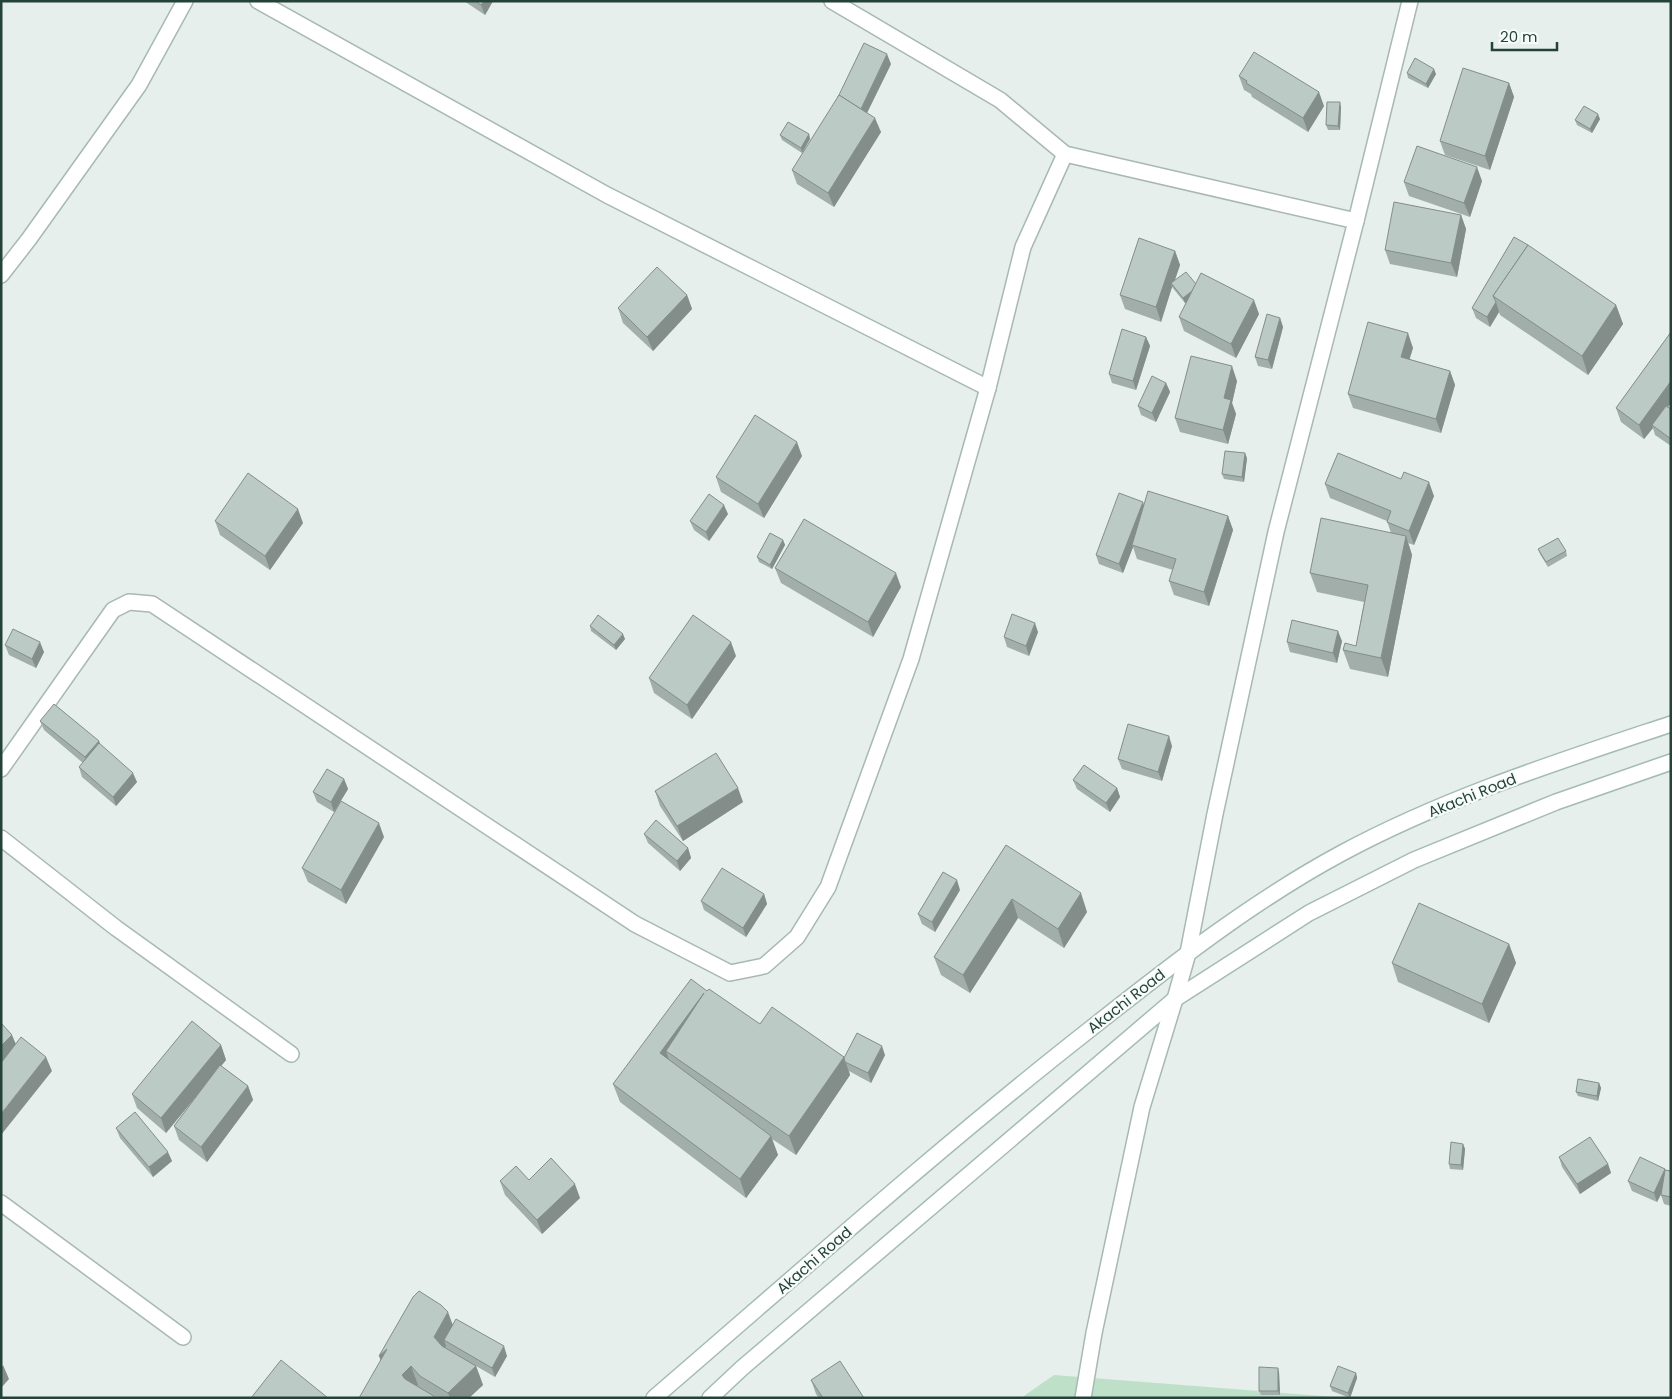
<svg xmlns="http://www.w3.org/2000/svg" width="1672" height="1399" font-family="Poppins,sans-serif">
<rect width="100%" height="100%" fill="#e6efeb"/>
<path fill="#bfe0c8" d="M 1054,1375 L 1348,1398 L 1021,1398 Z"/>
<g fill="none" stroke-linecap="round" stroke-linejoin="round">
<defs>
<g id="street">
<path d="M 258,1 L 607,195 L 988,388"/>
<path d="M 832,1 L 1000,100 L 1065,154 L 1356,221"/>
<path d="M 1,275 L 29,239 L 139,85 L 185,1"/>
<path d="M 1,769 L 113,610 L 129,602 L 152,604 L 635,924 L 730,973 L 764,966 L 797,937 L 828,887 L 911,659 L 988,388 L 1023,247 L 1065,154"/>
<path d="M 1,838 L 116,928 L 291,1054"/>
<path d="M 1,1203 L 183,1337"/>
<path d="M 1083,1398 L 1094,1333 L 1142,1107 L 1175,999 L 1188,953 L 1215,814 L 1276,532 L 1356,221 L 1410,1"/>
</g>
<g id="secondary">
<path d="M 654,1398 C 798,1274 940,1147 1089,1030 C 1170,966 1251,902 1342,853 C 1446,797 1560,761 1671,724"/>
<path d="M 710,1398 L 742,1368 L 1175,999 L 1309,913 L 1414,860 L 1556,802 L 1671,762"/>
</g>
</defs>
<use href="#street" stroke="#a8b8b2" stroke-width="18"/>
<use href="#secondary" stroke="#a4bbb3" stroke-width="18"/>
<use href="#street" stroke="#fff" stroke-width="15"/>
<use href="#secondary" stroke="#fff" stroke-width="15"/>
</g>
<g fill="#a1aea9">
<path d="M 464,1 L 493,1 L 485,15 Z"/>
<path d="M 891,64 L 867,113 L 881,132 L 834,207 L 797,184 L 792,170 Z"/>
<path d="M 1407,73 L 1436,74 L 1428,88 L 1408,78 Z"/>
<path d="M 1239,76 L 1324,106 L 1308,132 L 1252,97 L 1251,94 L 1244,90 Z"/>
<path d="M 1509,83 L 1514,97 L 1490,170 L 1445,155 L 1440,141 Z"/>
<path d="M 1341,107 L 1340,130 L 1328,130 L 1326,125 Z"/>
<path d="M 1600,119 L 1592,133 L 1577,125 L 1575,120 Z"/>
<path d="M 809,134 L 810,139 L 802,153 L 782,140 L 780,135 Z"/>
<path d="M 1482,181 L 1470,217 L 1409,196 L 1404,182 Z"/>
<path d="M 1461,215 L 1466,229 L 1457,277 L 1390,264 L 1385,250 Z"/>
<path d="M 1514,237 L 1616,305 L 1623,324 L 1588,375 L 1500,315 L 1499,312 L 1490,327 L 1476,318 L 1472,308 Z"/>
<path d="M 1175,251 L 1180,265 L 1174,281 L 1196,284 L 1259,314 L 1236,358 L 1184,331 L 1179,317 L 1187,302 L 1185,303 L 1172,287 L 1161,322 L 1125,309 L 1120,295 Z"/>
<path d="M 687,295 L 692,309 L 653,351 L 623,323 L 618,308 Z"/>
<path d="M 1280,318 L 1283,327 L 1272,369 L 1258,366 L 1255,357 Z"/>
<path d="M 1671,332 L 1671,403 L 1668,407 L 1671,409 L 1671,446 L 1655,435 L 1653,428 L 1644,439 L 1621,422 L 1616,408 Z"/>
<path d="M 1146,337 L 1150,346 L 1136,390 L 1112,383 L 1109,374 Z"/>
<path d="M 1413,348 L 1409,359 L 1450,371 L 1455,385 L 1441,433 L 1353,408 L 1348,394 Z"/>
<path d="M 1237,381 L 1232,403 L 1236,414 L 1228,444 L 1180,432 L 1175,418 Z"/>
<path d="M 1166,383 L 1170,392 L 1156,422 L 1141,415 L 1138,406 Z"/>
<path d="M 802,456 L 764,518 L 721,492 L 716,477 Z"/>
<path d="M 1247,458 L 1244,482 L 1224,479 L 1222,474 Z"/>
<path d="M 1325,484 L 1434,496 L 1414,545 L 1408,543 L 1412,555 L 1388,677 L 1350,669 L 1343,650 L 1356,646 L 1364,602 L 1317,592 L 1310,573 L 1391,533 L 1387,521 L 1330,498 Z"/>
<path d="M 1144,505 L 1228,516 L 1233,530 L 1209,606 L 1174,595 L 1169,581 L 1173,570 L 1137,559 L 1133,547 L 1123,573 L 1099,564 L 1096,555 Z"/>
<path d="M 728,514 L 709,541 L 694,530 L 690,521 Z"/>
<path d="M 215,521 L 303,523 L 270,570 L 220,535 Z"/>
<path d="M 783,540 L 785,545 L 772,569 L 759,562 L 757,557 Z"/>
<path d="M 1538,549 L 1566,551 L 1567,556 L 1548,567 L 1540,554 Z"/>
<path d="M 775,568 L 901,587 L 873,637 L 781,583 Z"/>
<path d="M 590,626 L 625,639 L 616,650 L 591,631 Z"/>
<path d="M 1038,632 L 1029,656 L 1007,647 L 1004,637 Z"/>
<path d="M 1342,641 L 1337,663 L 1290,652 L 1287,642 Z"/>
<path d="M 5,645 L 44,652 L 36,668 L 9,655 Z"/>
<path d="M 736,656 L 692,719 L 654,693 L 649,678 Z"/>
<path d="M 40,721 L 99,741 L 100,744 L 137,782 L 116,806 L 82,777 L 79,767 L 83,763 L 44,730 Z"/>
<path d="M 1172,746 L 1162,781 L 1122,769 L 1118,759 Z"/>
<path d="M 344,779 L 348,789 L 334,812 L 317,802 L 313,792 Z"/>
<path d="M 1073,780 L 1117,788 L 1120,797 L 1110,812 L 1077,789 Z"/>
<path d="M 655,791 L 743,802 L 683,841 L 660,806 Z"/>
<path d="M 644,834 L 688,848 L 691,858 L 680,871 L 648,843 Z"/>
<path d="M 384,837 L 346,904 L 308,882 L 302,868 Z"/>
<path d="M 1006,845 L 1087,912 L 1064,948 L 1018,918 L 970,993 L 941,975 L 934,957 Z"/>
<path d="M 960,890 L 935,932 L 922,924 L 918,914 Z"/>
<path d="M 764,894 L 767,904 L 746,937 L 704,910 L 701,901 Z"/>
<path d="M 1509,944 L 1516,963 L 1489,1023 L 1398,982 L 1392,963 Z"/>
<path d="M 707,991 L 760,1024 L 844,1057 L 844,1058 L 885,1055 L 871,1083 L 849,1071 L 850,1075 L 796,1155 L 772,1139 L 778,1155 L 746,1198 L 620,1102 L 613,1084 Z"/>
<path d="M 221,1045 L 226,1060 L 221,1066 L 248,1086 L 253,1100 L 207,1162 L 179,1140 L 174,1126 L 198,1094 L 166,1133 L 137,1108 L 132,1094 Z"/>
<path d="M 1599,1083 L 1601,1088 L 1598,1101 L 1578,1096 L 1576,1092 Z"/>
<path d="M 116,1128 L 172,1161 L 153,1177 L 120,1138 Z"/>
<path d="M 1463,1144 L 1465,1149 L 1463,1170 L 1450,1169 L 1449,1164 Z"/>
<path d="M 1559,1157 L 1608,1164 L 1611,1173 L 1580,1194 L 1562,1167 Z"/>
<path d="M 1665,1169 L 1665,1170 L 1671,1171 L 1671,1206 L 1664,1204 L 1661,1195 L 1657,1202 L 1632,1191 L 1628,1181 Z"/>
<path d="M 529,1180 L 580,1198 L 542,1234 L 505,1195 L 500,1181 Z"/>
<path d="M 453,1324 L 507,1356 L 495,1377 L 476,1366 L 483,1385 L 469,1398 L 359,1398 Z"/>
<path d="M 1279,1372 L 1280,1395 L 1261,1395 L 1259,1391 Z"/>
<path d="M 1356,1373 L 1357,1378 L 1350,1398 L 1332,1391 L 1330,1386 Z"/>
<path d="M 811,1380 L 864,1398 L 819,1398 L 816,1394 Z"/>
</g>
<g fill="#838d89">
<path d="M 484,1 L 493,1 L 485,15 L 481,5 Z"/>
<path d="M 887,54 L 891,64 L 864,119 L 861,110 Z"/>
<path d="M 1434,69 L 1436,74 L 1428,88 L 1426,84 Z"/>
<path d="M 1509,83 L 1514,97 L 1490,170 L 1485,156 Z"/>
<path d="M 1319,92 L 1324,106 L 1308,132 L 1303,118 Z"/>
<path d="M 1340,102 L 1341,107 L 1340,130 L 1338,126 Z"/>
<path d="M 1598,114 L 1600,119 L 1592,133 L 1590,129 Z"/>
<path d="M 875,118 L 881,132 L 834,207 L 828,193 Z"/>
<path d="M 809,134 L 810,139 L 802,153 L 801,148 Z"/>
<path d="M 1477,167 L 1482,181 L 1470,217 L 1464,203 Z"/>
<path d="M 1461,215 L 1466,229 L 1457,277 L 1451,263 Z"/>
<path d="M 1175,251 L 1180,265 L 1173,286 L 1171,283 L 1172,287 L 1161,322 L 1156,307 Z"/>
<path d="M 1198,287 L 1199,292 L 1185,303 L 1183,298 Z"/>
<path d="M 687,295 L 692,309 L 653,351 L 647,337 Z"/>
<path d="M 1254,300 L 1259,314 L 1236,358 L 1231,344 Z"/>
<path d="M 1496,302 L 1499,312 L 1490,327 L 1487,317 Z"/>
<path d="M 1616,305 L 1623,324 L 1588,375 L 1582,356 Z"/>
<path d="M 1280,318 L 1283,327 L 1272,369 L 1268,360 Z"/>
<path d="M 1408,333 L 1413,348 L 1406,371 L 1401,357 Z"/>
<path d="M 1146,337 L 1150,346 L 1136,390 L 1133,381 Z"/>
<path d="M 1232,366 L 1237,381 L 1232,403 L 1236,414 L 1228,444 L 1223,430 L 1224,398 Z"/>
<path d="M 1450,371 L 1455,385 L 1441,433 L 1436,419 Z"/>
<path d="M 1671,381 L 1671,403 L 1653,426 L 1652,425 L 1653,428 L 1644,439 L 1639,425 Z"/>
<path d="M 1166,383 L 1170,392 L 1156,422 L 1152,413 Z"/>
<path d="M 797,442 L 802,456 L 764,518 L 758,504 Z"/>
<path d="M 1245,453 L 1247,458 L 1244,482 L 1242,477 Z"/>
<path d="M 1429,482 L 1434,496 L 1414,545 L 1409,531 Z"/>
<path d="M 1143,502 L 1146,511 L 1132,545 L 1133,547 L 1123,573 L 1119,564 Z"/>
<path d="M 724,505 L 728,514 L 709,541 L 706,532 Z"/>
<path d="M 298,509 L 303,523 L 270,570 L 265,556 Z"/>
<path d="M 1228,516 L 1233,530 L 1209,606 L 1204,592 Z"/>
<path d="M 1406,536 L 1412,555 L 1388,677 L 1381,658 Z"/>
<path d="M 783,540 L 785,545 L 772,569 L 770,565 Z"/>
<path d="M 896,573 L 901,587 L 873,637 L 868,622 Z"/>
<path d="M 1035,623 L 1038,632 L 1029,656 L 1026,646 Z"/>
<path d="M 1338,631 L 1342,641 L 1337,663 L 1333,653 Z"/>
<path d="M 623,634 L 625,639 L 616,650 L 614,645 Z"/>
<path d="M 40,642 L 44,652 L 36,668 L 32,659 Z"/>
<path d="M 731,642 L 736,656 L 692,719 L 687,705 Z"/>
<path d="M 1169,736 L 1172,746 L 1162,781 L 1158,772 Z"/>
<path d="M 99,741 L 102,750 L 88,767 L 85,757 Z"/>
<path d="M 133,773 L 137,782 L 116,806 L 113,797 Z"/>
<path d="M 344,779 L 348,789 L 334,812 L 331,802 Z"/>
<path d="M 738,788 L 743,802 L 683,841 L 677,826 Z"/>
<path d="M 1117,788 L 1120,797 L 1110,812 L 1106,803 Z"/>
<path d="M 379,823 L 384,837 L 346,904 L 341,890 Z"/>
<path d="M 688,848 L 691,858 L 680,871 L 677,861 Z"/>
<path d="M 957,880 L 960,890 L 935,932 L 932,922 Z"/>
<path d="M 1081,893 L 1087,912 L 1064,948 L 1058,929 Z"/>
<path d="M 764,894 L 767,904 L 746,937 L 743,928 Z"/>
<path d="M 1012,899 L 1018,918 L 970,993 L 963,975 Z"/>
<path d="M 1509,944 L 1516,963 L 1489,1023 L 1482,1004 Z"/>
<path d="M 704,993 L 666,1051 L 671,1066 L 660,1053 Z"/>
<path d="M 12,1035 L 18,1049 L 1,1065 L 1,1046 Z"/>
<path d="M 221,1045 L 226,1060 L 166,1133 L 161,1118 Z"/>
<path d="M 882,1046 L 885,1055 L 871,1083 L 868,1073 Z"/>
<path d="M 46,1057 L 52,1071 L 1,1135 L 1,1114 Z"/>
<path d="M 844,1057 L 850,1075 L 796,1155 L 789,1136 Z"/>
<path d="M 1599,1083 L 1601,1088 L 1598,1101 L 1597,1096 Z"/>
<path d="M 248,1086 L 253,1100 L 207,1162 L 201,1147 Z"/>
<path d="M 771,1136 L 778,1155 L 746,1198 L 740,1179 Z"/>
<path d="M 1463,1144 L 1465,1149 L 1463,1170 L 1461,1165 Z"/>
<path d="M 168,1152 L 172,1161 L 153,1177 L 149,1167 Z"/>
<path d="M 1608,1164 L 1611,1173 L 1580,1194 L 1577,1184 Z"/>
<path d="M 1665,1169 L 1668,1178 L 1657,1202 L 1654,1193 Z"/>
<path d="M 575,1184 L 580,1198 L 542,1234 L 537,1220 Z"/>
<path d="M 448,1312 L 455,1331 L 444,1340 L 446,1346 L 440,1356 L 434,1337 Z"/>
<path d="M 504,1346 L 507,1356 L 495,1377 L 492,1368 Z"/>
<path d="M 387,1349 L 386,1374 L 379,1356 Z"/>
<path d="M 3,1365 L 9,1379 L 1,1388 L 1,1368 Z"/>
<path d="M 411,1366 L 418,1385 L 408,1393 L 402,1375 Z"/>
<path d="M 476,1366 L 483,1385 L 469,1398 L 450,1398 L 448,1393 Z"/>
<path d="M 1278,1368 L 1279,1372 L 1280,1395 L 1278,1391 Z"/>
<path d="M 1356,1373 L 1357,1378 L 1350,1398 L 1348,1393 Z"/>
</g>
<g fill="#bbcac4" stroke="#838d89">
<path d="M 475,1 L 484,1 L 481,5 Z"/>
<path d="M 864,43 L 887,54 L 861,109 L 839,95 L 838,97 Z"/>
<path d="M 1254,52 L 1319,92 L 1303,118 L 1246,83 L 1247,81 L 1239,76 Z"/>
<path d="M 1415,58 L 1434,69 L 1426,84 L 1407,73 Z"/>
<path d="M 1463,68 L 1509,83 L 1485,156 L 1440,141 Z"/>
<path d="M 839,95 L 875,118 L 828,193 L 792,170 Z"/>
<path d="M 1327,102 L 1340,102 L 1338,126 L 1326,125 Z"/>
<path d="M 1584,106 L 1598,114 L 1590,129 L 1575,120 Z"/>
<path d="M 788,122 L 809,134 L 801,148 L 780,135 Z"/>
<path d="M 1417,146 L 1477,167 L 1464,203 L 1404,182 Z"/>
<path d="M 1394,202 L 1461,215 L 1451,263 L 1385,250 Z"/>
<path d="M 1514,237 L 1528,245 L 1493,296 L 1496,302 L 1487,317 L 1472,308 Z"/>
<path d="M 1139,238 L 1175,251 L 1156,307 L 1120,295 Z"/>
<path d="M 1528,245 L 1616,305 L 1582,356 L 1493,296 Z"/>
<path d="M 657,267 L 687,295 L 647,337 L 618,308 Z"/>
<path d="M 1186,272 L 1196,284 L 1192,291 L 1183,298 L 1171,283 Z"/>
<path d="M 1201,273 L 1254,300 L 1231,344 L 1179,317 Z"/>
<path d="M 1267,314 L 1280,318 L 1268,360 L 1255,357 Z"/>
<path d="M 1368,322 L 1408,333 L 1401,357 L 1450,371 L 1436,419 L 1348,394 Z"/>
<path d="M 1122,329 L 1146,337 L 1133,381 L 1109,374 Z"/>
<path d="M 1671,332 L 1671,381 L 1639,425 L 1616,408 Z"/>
<path d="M 1191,356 L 1232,366 L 1224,398 L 1231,400 L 1223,430 L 1175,418 Z"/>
<path d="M 1152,376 L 1166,383 L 1152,413 L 1138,406 Z"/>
<path d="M 1666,406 L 1671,409 L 1671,439 L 1652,425 Z"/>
<path d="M 755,415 L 797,442 L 758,504 L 716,477 Z"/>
<path d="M 1225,451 L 1245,453 L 1242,477 L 1222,474 Z"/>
<path d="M 1338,453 L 1401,479 L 1404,472 L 1429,482 L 1409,531 L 1387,522 L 1391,511 L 1325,484 Z"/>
<path d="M 248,473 L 298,509 L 265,556 L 215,521 Z"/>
<path d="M 1148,491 L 1228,516 L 1204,592 L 1169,581 L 1176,559 L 1132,545 Z"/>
<path d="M 1119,493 L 1143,502 L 1119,564 L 1096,555 Z"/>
<path d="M 709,494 L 724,505 L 706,532 L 690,521 Z"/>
<path d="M 1321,518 L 1406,536 L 1381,658 L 1343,650 L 1345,643 L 1356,646 L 1368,585 L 1310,573 Z"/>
<path d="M 804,519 L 896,573 L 868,622 L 775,568 Z"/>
<path d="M 770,533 L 783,540 L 770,565 L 757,557 Z"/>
<path d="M 1558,538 L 1566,551 L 1546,562 L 1538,549 Z"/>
<path d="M 1012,614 L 1035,623 L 1026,646 L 1004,637 Z"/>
<path d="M 598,615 L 623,634 L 614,645 L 590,626 Z"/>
<path d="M 693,615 L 731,642 L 687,705 L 649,678 Z"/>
<path d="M 1292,620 L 1338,631 L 1333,653 L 1287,642 Z"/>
<path d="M 13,629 L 40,642 L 32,659 L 5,645 Z"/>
<path d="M 54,704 L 99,741 L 85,757 L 40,721 Z"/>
<path d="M 1128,724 L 1169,736 L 1158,772 L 1118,759 Z"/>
<path d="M 99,743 L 133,773 L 113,797 L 79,767 Z"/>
<path d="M 716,753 L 738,788 L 677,826 L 655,791 Z"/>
<path d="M 1084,765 L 1117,788 L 1106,803 L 1073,780 Z"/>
<path d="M 327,769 L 344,779 L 331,802 L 313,792 Z"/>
<path d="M 341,801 L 379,823 L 341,890 L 302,868 Z"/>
<path d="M 656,820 L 688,848 L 677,861 L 644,834 Z"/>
<path d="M 1006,845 L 1081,893 L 1058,929 L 1012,899 L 963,975 L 934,957 Z"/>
<path d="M 722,868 L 764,894 L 743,928 L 701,901 Z"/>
<path d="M 943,872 L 957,880 L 932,922 L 918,914 Z"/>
<path d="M 1419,903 L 1509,944 L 1482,1004 L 1392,963 Z"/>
<path d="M 691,979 L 707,991 L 709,989 L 760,1024 L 772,1007 L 844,1057 L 789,1136 L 666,1051 L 704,993 L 660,1053 L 771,1136 L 740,1179 L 613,1084 Z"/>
<path d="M 192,1021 L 221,1045 L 161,1118 L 132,1094 Z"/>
<path d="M 1,1023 L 12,1035 L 1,1046 Z"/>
<path d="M 857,1033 L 882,1046 L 868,1073 L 845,1062 L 844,1058 Z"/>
<path d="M 21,1037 L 46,1057 L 1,1114 L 1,1063 Z"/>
<path d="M 220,1065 L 248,1086 L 201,1147 L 174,1126 Z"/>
<path d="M 1578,1079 L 1599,1083 L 1597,1096 L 1576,1092 Z"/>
<path d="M 135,1112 L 168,1152 L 149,1167 L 116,1128 Z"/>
<path d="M 1590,1137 L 1608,1164 L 1577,1184 L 1559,1157 Z"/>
<path d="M 1451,1142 L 1463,1144 L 1461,1165 L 1449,1164 Z"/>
<path d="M 1640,1157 L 1665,1169 L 1654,1193 L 1628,1181 Z"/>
<path d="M 551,1158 L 575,1184 L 537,1220 L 500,1181 L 516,1166 L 529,1180 Z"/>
<path d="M 1665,1170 L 1671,1171 L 1671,1197 L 1661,1195 Z"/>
<path d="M 419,1291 L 441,1305 L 448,1312 L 434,1337 L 442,1346 L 476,1366 L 448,1393 L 420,1376 L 411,1366 L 402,1375 L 405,1379 L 432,1395 L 435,1398 L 359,1398 L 387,1349 L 379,1356 L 413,1297 Z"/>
<path d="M 456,1319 L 504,1346 L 492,1368 L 444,1340 Z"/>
<path d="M 281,1360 L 328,1398 L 251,1398 Z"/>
<path d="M 840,1361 L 864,1398 L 823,1398 L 811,1380 Z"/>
<path d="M 1338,1366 L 1356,1373 L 1348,1393 L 1330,1386 Z"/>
<path d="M 1259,1367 L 1278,1368 L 1278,1391 L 1259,1391 Z"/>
</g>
<g text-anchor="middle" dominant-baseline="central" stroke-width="4.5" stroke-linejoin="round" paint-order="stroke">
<g font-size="15" fill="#24423a" stroke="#f7fbf9">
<text transform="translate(1472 795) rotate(-22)">Akachi Road</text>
<text transform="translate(1126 1001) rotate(-38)">Akachi Road</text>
<text transform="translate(814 1260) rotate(-41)">Akachi Road</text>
</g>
</g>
<rect width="1672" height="1399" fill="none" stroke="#24423a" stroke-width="5"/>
<path d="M1492 42v8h65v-8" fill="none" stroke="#24423a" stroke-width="2.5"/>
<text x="1500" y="42" font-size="15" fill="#24423a" stroke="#f7fbf9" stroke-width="4" paint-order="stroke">20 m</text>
</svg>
